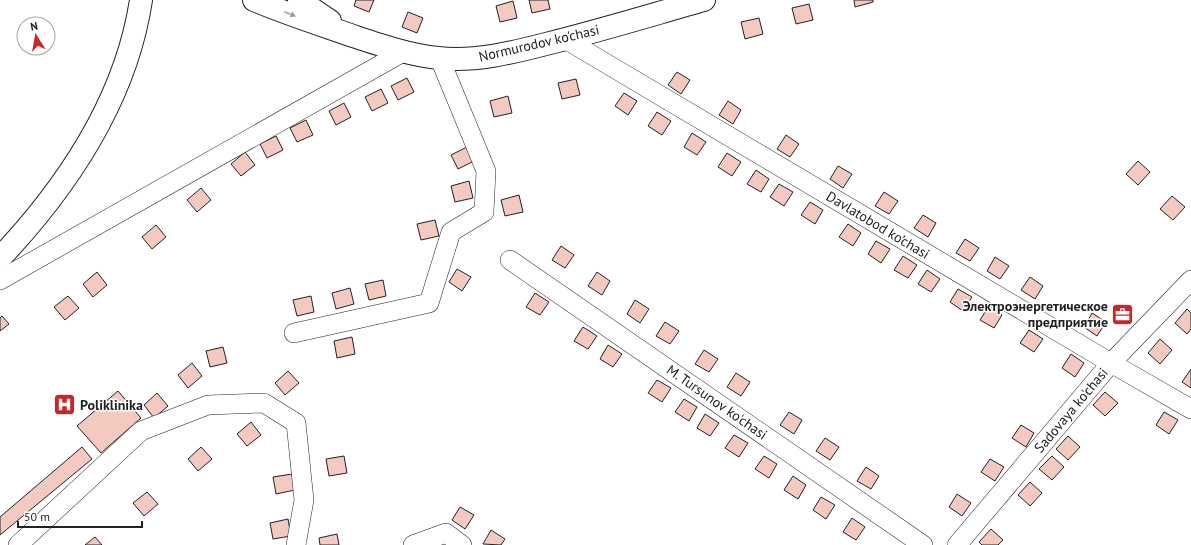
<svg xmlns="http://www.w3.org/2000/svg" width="1191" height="545" font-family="'PT Sans',sans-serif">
<rect width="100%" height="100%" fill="#fff"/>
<g fill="#f3c9c0" stroke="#222">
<path d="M 356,0 L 374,0 L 369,12 L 354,6 Z"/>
<path d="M 529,0 L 548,0 L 550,9 L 532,13 Z"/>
<path d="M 854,0 L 873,0 L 873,2 L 855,7 Z"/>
<path d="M 513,1 L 517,18 L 500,22 L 496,6 Z"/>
<path d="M 809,4 L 813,20 L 796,24 L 792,8 Z"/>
<path d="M 408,12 L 423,18 L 417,33 L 402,27 Z"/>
<path d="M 759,18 L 763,34 L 745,39 L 741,22 Z"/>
<path d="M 677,72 L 690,80 L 681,94 L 668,85 Z"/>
<path d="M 407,78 L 414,92 L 398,100 L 391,86 Z"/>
<path d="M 576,79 L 580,95 L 562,99 L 558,83 Z"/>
<path d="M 381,89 L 388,103 L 372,111 L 365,97 Z"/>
<path d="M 624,93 L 637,101 L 628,115 L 615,106 Z"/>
<path d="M 508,96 L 512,113 L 494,117 L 490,101 Z"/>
<path d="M 728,101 L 741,110 L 733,124 L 719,115 Z"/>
<path d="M 344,103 L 351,117 L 336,125 L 329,111 Z"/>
<path d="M 657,112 L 671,121 L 662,135 L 648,126 Z"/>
<path d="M 306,120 L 313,135 L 297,142 L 290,128 Z"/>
<path d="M 692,133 L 706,142 L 697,155 L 684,147 Z"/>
<path d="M 786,135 L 799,144 L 790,157 L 777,149 Z"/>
<path d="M 276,136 L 283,150 L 267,158 L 260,144 Z"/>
<path d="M 467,147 L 474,161 L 458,169 L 451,155 Z"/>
<path d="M 245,152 L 255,165 L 241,176 L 231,164 Z"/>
<path d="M 727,153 L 741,162 L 732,176 L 718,167 Z"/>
<path d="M 1138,161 L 1150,172 L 1138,185 L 1126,174 Z"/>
<path d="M 838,166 L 852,174 L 843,188 L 830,179 Z"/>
<path d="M 756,170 L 769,179 L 761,192 L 747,184 Z"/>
<path d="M 469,181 L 473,198 L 455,202 L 451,186 Z"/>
<path d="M 779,184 L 793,192 L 784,206 L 770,197 Z"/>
<path d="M 201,188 L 211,200 L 197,212 L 187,200 Z"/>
<path d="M 884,192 L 898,201 L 889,214 L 875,206 Z"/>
<path d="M 519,195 L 523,212 L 505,216 L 501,200 Z"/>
<path d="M 1172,196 L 1185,207 L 1173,220 L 1160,209 Z"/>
<path d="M 810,202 L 823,210 L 815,224 L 801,215 Z"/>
<path d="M 923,215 L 936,223 L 928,237 L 914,228 Z"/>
<path d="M 435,220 L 439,236 L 421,240 L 417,224 Z"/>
<path d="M 848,224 L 861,233 L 853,246 L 839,237 Z"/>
<path d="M 156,225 L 166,237 L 152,249 L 142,237 Z"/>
<path d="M 965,239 L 979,248 L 970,261 L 956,253 Z"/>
<path d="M 876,241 L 890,249 L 881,263 L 868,254 Z"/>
<path d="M 561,246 L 574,255 L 565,268 L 552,260 Z"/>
<path d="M 903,256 L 917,265 L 908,278 L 894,270 Z"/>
<path d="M 995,257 L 1009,266 L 1000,279 L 987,271 Z"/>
<path d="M 457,269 L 471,277 L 462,291 L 449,282 Z"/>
<path d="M 927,270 L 940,279 L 931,292 L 918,284 Z"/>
<path d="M 97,272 L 107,285 L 93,297 L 83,284 Z"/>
<path d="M 597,272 L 610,281 L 602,295 L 588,286 Z"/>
<path d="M 1030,277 L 1043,286 L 1035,299 L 1021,290 Z"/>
<path d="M 383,280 L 386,296 L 369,300 L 365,284 Z"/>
<path d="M 350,288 L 354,304 L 336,309 L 332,293 Z"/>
<path d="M 958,289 L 972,297 L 963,311 L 950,302 Z"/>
<path d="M 535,293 L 549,302 L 540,315 L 526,307 Z"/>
<path d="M 68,296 L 79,308 L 65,320 L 54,307 Z"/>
<path d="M 311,296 L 314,312 L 297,316 L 293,300 Z"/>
<path d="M 635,300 L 649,309 L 640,323 L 627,314 Z"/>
<path d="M 989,306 L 1002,315 L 994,328 L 980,320 Z"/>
<path d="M 1187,309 L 1191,313 L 1191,329 L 1187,334 L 1175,323 Z"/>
<path d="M 1092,313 L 1106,322 L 1097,336 L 1084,327 Z"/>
<path d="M 2,316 L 9,324 L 0,331 L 0,318 Z"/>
<path d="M 665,322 L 679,331 L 670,344 L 656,336 Z"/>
<path d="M 583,327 L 597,336 L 588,349 L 574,341 Z"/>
<path d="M 1029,330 L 1043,339 L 1034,352 L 1020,343 Z"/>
<path d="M 352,337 L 355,354 L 337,358 L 334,341 Z"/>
<path d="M 1160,339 L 1172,350 L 1160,364 L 1148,353 Z"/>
<path d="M 608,345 L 622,354 L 613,367 L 600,359 Z"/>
<path d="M 223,347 L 227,363 L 210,367 L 206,351 Z"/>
<path d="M 704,350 L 718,359 L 709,372 L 695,364 Z"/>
<path d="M 1071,354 L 1084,363 L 1075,377 L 1062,368 Z"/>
<path d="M 192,363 L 202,376 L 188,388 L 178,375 Z"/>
<path d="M 1191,369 L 1191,388 L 1182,382 Z"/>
<path d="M 288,371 L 299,383 L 285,395 L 275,383 Z"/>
<path d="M 736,373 L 750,382 L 741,396 L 727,387 Z"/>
<path d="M 657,380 L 671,388 L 662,402 L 648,393 Z"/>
<path d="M 118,391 L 141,418 L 101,453 L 77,426 Z"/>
<path d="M 1105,392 L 1118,403 L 1105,416 L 1093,405 Z"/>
<path d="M 157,393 L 168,406 L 154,418 L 144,405 Z"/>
<path d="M 684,399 L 697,407 L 689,421 L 675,412 Z"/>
<path d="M 789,412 L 802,420 L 794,434 L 780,425 Z"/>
<path d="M 1164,412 L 1178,420 L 1169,434 L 1156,425 Z"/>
<path d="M 705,414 L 719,423 L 710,436 L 697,428 Z"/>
<path d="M 251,422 L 261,435 L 247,446 L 237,434 Z"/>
<path d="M 1021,425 L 1034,433 L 1026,447 L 1012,438 Z"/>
<path d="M 734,435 L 748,443 L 739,457 L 725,448 Z"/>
<path d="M 1068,436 L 1080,447 L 1068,460 L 1056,449 Z"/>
<path d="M 825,438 L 839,447 L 830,460 L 816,451 Z"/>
<path d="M 82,447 L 92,459 L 0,535 L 0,517 Z"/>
<path d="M 201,447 L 212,459 L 198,471 L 188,459 Z"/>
<path d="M 344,456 L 347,473 L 329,476 L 326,459 Z"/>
<path d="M 764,456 L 777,464 L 769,478 L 755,469 Z"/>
<path d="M 1052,456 L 1064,467 L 1052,480 L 1039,469 Z"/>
<path d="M 990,459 L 1004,467 L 995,481 L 981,472 Z"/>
<path d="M 866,467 L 879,476 L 871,489 L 857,481 Z"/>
<path d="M 292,474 L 295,490 L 276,494 L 273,477 Z"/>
<path d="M 793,476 L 806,485 L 798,499 L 784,490 Z"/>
<path d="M 1030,482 L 1042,493 L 1030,506 L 1018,495 Z"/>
<path d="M 147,492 L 158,504 L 144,516 L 133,503 Z"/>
<path d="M 957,494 L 971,503 L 962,516 L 949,507 Z"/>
<path d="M 821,497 L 835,505 L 826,519 L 813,510 Z"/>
<path d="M 460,507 L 474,515 L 465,529 L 452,520 Z"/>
<path d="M 852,518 L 865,527 L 856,540 L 843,532 Z"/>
<path d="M 288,519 L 291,536 L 273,539 L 270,523 Z"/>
<path d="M 991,529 L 1003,540 L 998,545 L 982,545 L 979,542 Z"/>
<path d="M 491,530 L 505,539 L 501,545 L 483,544 Z"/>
<path d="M 337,534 L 339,545 L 320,545 L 319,538 Z"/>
<path d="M 95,537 L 102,545 L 85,545 Z"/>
</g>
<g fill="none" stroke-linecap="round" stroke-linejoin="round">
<defs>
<g id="minor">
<path d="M 565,39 L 1111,363 L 1191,409"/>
<path d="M 510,260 L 923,545"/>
<path d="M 0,280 L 403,52"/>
<path d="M 294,333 L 429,303 L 451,232 L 484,212 L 486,171 L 440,59"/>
<path d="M 18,545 L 141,431 L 208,405 L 264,403 L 296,423 L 304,500 L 296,545"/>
<path d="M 413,545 L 446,533 L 462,545"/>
<path d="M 957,545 L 1111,363 L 1191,280"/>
</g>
<g id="major">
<path d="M 254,0 C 287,14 322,25 356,37 C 383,46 410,55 438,58 C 475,62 511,53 546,44 C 599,31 651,15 704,0"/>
<path d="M 299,0 L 330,21"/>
<path d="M 0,258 C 67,187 126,99 141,0"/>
</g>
</defs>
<use href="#minor" stroke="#222" stroke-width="20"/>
<use href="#major" stroke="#222" stroke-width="24"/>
<use href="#minor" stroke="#fff" stroke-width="19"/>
<use href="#major" stroke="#fff" stroke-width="22"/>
</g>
<defs><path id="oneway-solid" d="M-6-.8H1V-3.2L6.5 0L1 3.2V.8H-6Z"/></defs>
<use fill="#9c9c9c" href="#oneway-solid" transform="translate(290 14) rotate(22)"/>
<defs>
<symbol id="office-square" viewBox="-11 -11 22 22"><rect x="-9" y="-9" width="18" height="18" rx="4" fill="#c62828" stroke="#fff"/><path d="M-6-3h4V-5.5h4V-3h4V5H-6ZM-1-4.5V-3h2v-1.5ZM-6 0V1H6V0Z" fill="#fff"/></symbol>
<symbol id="hospital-square" viewBox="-11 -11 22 22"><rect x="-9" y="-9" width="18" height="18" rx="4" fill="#c62828" stroke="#fff"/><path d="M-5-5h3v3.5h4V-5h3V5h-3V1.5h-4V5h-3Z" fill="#fff"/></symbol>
</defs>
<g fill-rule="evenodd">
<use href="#office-square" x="1110" y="302" width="25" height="25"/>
<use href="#hospital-square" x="52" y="392" width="25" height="25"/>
</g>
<g text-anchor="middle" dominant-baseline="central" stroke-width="3" stroke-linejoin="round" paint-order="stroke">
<g font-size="14" fill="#222" stroke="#fff">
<text transform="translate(539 43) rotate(-13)">Normurodov ko'chasi</text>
<text transform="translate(878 225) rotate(31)">Davlatobod ko’chasi</text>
<text transform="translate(717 402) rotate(35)">M. Tursunov ko'chasi</text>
<text transform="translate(1071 410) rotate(-50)">Sadovaya ko'chasi</text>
</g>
<g font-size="14" font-weight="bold" fill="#222" stroke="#fff" text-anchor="end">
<text x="1108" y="306">Электроэнергетическое<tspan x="1108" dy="16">предприятие</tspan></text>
<text x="80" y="405" text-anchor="start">Poliklinika</text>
</g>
</g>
<g transform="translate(36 36) rotate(349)"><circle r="19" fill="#ffffff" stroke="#a7a7a7"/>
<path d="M0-3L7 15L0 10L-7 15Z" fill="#c62828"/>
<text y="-6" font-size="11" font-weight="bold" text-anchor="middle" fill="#222222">N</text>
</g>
<path d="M18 521v6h124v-6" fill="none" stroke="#222222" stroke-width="2"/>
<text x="24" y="521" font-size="12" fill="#222222" stroke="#ffffff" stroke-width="3" paint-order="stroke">50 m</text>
</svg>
